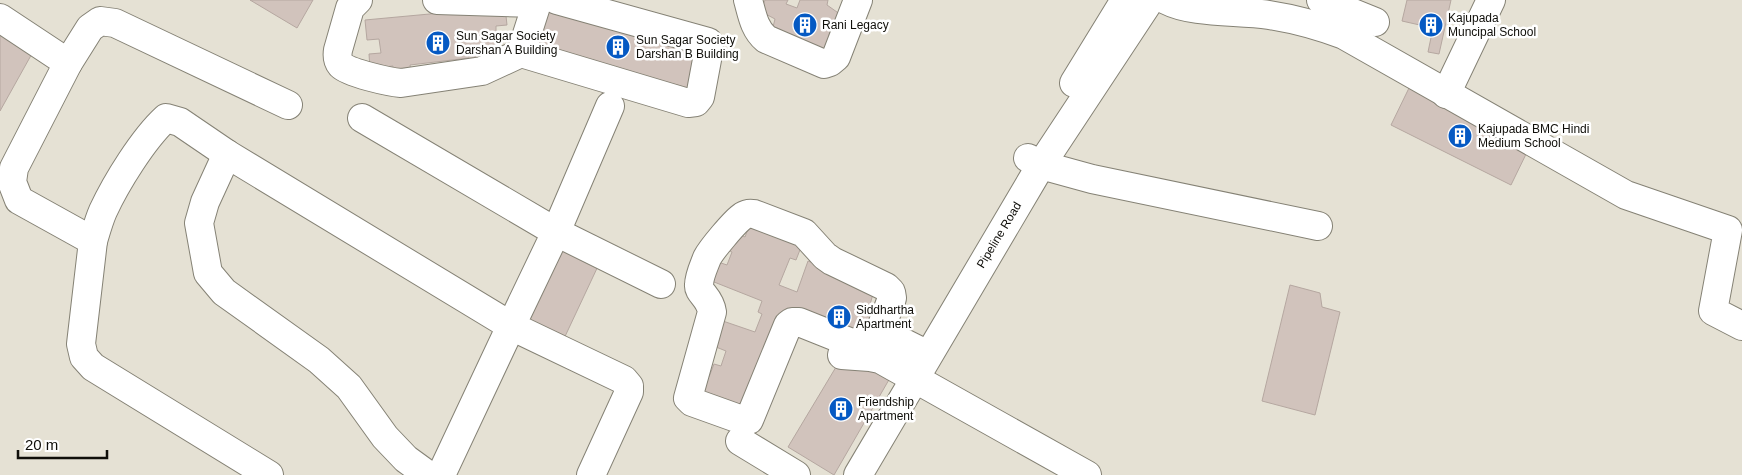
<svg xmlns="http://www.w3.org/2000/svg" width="1742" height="475" font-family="Helvetica,sans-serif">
<rect width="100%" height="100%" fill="#e5e1d4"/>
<g fill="#d1c3bc" stroke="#b5a7a0">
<path d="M 250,0 L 313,0 L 297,28 Z"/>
<path d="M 765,0 L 788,0 L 786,4 L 797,8 L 800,0 L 828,0 L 827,5 L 844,17 L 830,30 L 829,36 L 834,39 L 828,54 L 771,35 L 775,19 L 760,11 Z"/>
<path d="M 1407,0 L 1451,0 L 1439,54 L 1428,52 L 1433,28 L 1402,21 Z"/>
<path d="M 544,4 L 704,44 L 693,89 L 533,49 Z"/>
<path d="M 505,7 L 507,25 L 496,26 L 496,46 L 494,54 L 469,63 L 469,58 L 410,65 L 411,72 L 393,74 L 393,66 L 370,69 L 369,54 L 381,53 L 379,39 L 367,40 L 365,20 Z"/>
<path d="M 0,31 L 34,50 L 0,111 Z"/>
<path d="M 1409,88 L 1529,148 L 1511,185 L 1391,125 Z"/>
<path d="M 753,216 L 805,237 L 796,260 L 790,258 L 779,285 L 797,292 L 808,261 L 863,283 L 873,294 L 869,308 L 875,310 L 866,328 L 860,326 L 856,336 L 789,311 L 747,419 L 693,392 L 700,373 L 709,377 L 714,364 L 721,366 L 726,351 L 716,347 L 719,340 L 710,336 L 717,319 L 755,332 L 762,314 L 758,312 L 762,301 L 704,278 L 712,260 L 727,265 L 732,252 L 728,250 L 735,232 L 745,237 Z"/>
<path d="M 562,246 L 599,264 L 561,345 L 524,327 Z"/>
<path d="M 1290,285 L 1320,293 L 1322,307 L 1340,312 L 1315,415 L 1262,401 Z"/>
<path d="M 839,362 L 894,371 L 834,475 L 788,447 Z"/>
</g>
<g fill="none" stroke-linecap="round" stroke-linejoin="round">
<defs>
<g id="minor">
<path d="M 358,0 L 350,8 L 338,50 C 337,56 337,60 341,65 C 349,73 389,82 401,83 L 482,71 L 521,53 L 537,3 L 539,0"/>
<path d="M 437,0 L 537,3"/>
<path d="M 748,0 C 752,14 754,29 766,39 L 824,64 L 830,62 L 836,57 L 858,0"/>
<path d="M 1166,0 C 1193,14 1238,10 1269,15 C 1295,19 1320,26 1344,35 L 1626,195 L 1728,230 L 1713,311 L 1742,326"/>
<path d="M 1321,0 L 1375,22"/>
<path d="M 0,18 L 68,63 L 14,168 L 12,182 L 19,200 L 93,241 L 81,344 L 84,357 L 93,367 L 269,475"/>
<path d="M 521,53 L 688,103 L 696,102 L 700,97 L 709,49 L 708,42 L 557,0"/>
<path d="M 68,63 L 90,28 L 100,21 L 115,23 L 288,105"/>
<path d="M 1074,83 L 1125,0"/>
<path d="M 1446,94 L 1491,0"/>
<path d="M 610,106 L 556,232 L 661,284"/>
<path d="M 362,118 L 556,232 L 511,326 L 624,380 L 629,386 L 629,392 L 591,475"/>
<path d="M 227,154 L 205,202 L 199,223 L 208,273 L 224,292 L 319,360 L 349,387 L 385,437 L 406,459 L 428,475"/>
<path d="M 1028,158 L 1041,165 L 1092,179 L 1318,226"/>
<path d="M 93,241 C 96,231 99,220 103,211 C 116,183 143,139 166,118 L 180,122 L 227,154 L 511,326 L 441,475"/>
<path d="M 880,331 L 892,298 L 891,292 L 886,287 L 832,261 L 825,256 L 804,233 L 754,214 C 749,213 746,214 743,216 C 735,221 711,250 707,258 C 704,266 699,276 699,285 C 698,293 710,297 712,312 L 688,398 L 692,402 L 745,421 L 749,420 L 788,325 L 792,322 L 799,322 L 849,342 C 862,343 871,341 880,331 L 928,355"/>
<path d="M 842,355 L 870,357 L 880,359 L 1087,475"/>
<path d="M 740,441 L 796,475"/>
<path d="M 858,475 L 1041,165 L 1150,0"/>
</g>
</defs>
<use href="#minor" stroke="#858275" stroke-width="30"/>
<use href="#minor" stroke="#fff" stroke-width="28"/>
</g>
<defs>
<symbol id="building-disc" viewBox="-11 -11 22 22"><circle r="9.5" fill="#0559c3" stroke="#fff"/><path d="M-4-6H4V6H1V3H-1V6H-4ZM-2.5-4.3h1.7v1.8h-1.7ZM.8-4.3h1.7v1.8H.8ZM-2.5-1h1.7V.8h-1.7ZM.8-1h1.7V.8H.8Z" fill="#fff"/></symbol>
</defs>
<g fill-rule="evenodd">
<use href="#building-disc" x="791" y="11" width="28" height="28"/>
<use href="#building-disc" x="1417" y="11" width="28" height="28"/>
<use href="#building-disc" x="424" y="29" width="28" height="28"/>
<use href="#building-disc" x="604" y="33" width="28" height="28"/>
<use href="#building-disc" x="1446" y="122" width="28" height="28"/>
<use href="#building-disc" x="825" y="303" width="28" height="28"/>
<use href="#building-disc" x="827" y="395" width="28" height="28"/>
</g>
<g text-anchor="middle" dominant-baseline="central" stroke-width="5" stroke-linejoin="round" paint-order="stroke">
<g font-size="12" fill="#0f0e09" stroke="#fff" text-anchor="start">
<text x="1448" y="18">Kajupada<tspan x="1448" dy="14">Muncipal School</tspan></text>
<text x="822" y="25">Rani Legacy</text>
<text x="456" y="36">Sun Sagar Society<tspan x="456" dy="14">Darshan A Building</tspan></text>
<text x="636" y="40">Sun Sagar Society<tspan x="636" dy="14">Darshan B Building</tspan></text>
<text x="1478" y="129">Kajupada BMC Hindi<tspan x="1478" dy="14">Medium School</tspan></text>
<text x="856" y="310">Siddhartha<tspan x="856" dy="14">Apartment</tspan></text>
<text x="858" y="402">Friendship<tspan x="858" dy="14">Apartment</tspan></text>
</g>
<g font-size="12" fill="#0f0e09" stroke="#fff">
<text transform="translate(999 235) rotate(-59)">Pipeline Road</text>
</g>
</g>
<path d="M18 450v8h89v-8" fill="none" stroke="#0f0e09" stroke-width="2.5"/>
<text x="25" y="450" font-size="15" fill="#0f0e09" stroke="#ffffff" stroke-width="4" paint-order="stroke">20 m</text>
</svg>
